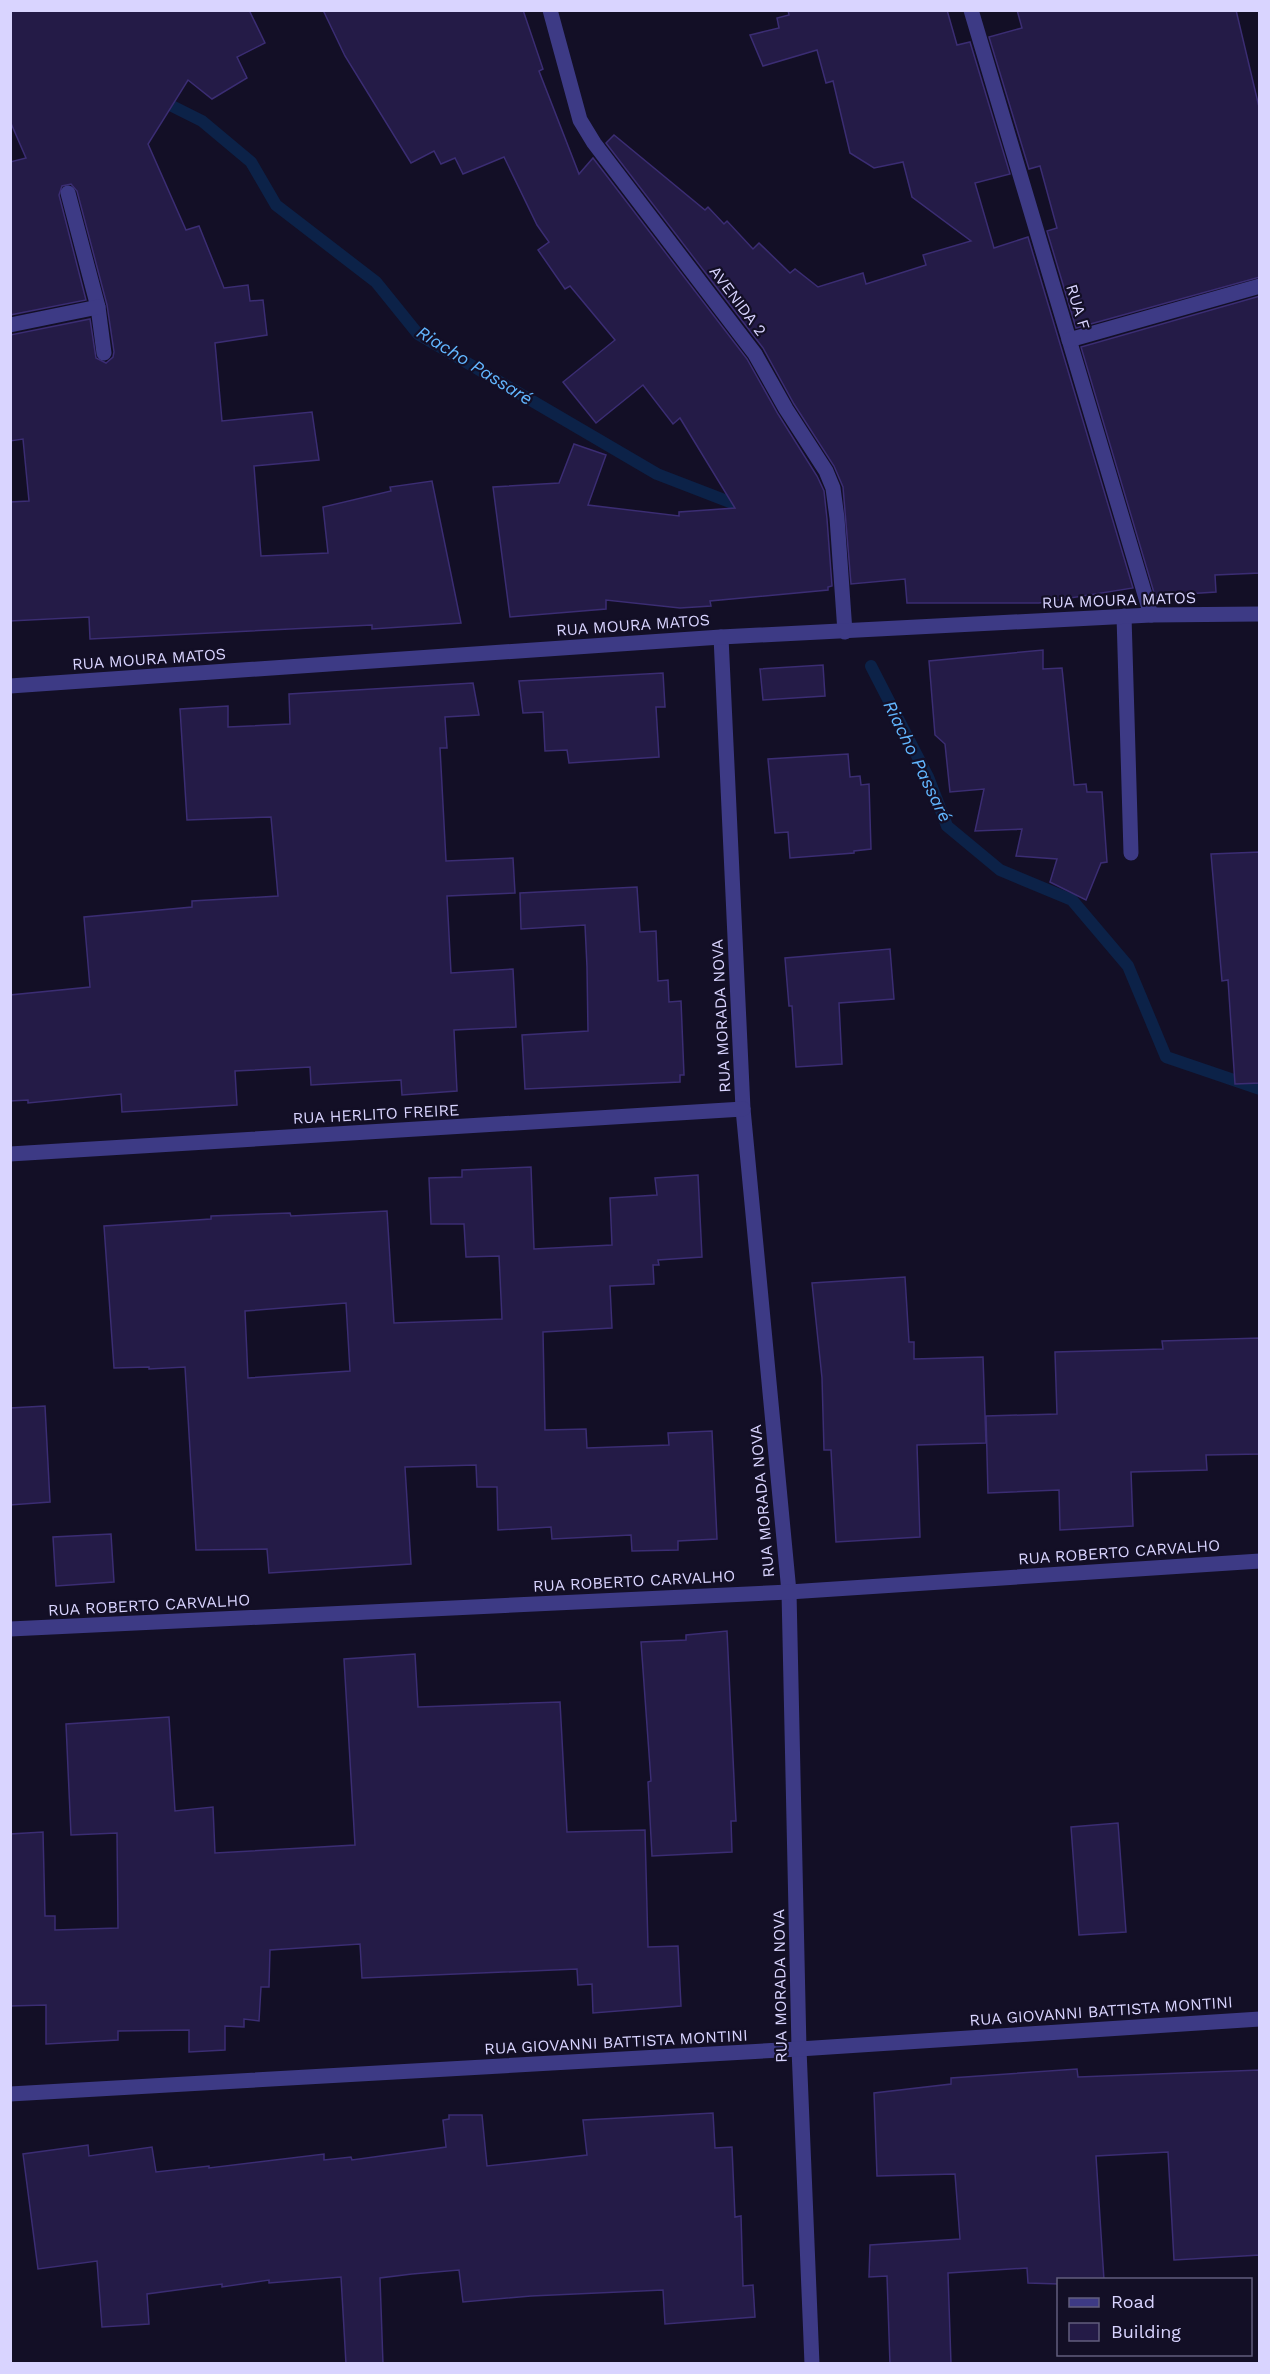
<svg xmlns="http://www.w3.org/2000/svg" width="1270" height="2374" font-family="'Work Sans',sans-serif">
<rect width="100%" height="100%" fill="#130f26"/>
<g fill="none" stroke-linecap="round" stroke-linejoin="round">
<g stroke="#0c2248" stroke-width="12">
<path d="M 158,99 L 202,121 L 251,162 L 276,205 L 376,282 L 418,334 L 657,474 L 748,509"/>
<path d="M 871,666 L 928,777 L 947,826 L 1000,870 L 1072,900 L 1128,966 L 1166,1057 L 1260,1089"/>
</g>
</g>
<g fill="#241b47" stroke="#3b2d73" stroke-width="1.5" fill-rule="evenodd">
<path d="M 10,10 L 249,10 L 265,43 L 237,57 L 247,78 L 212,99 L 188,80 L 148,144 L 186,230 L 199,226 L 224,288 L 248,285 L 250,301 L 263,300 L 267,335 L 215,343 L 222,421 L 312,412 L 319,460 L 254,466 L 261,556 L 328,553 L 323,507 L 391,491 L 390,487 L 432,481 L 461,623 L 372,629 L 372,625 L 90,639 L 89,617 L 10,621 L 10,502 L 29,501 L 23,439 L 10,441 L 10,335 L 90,319 L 96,358 L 106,363 L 113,357 L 114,352 L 107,305 L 77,191 L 71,184 L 62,186 L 59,195 L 86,300 L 10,315 L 10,162 L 26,158 L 10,121 Z"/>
<path d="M 323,10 L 523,10 L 543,69 L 539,71 L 579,174 L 593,158 L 747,359 L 778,414 L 817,476 L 824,491 L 827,519 L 832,586 L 828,587 L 828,590 L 710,601 L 711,606 L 680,608 L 606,600 L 606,609 L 510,617 L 493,487 L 559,483 L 574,444 L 606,455 L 588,505 L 679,516 L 679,512 L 735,508 L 680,418 L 673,424 L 643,385 L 596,423 L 563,382 L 615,340 L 570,286 L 565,289 L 538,250 L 549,242 L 537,225 L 504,157 L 463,174 L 455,158 L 441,164 L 434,151 L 411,163 L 345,56 Z"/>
<path d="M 788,10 L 947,10 L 957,45 L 970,42 L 1010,174 L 975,183 L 994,248 L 1028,237 L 1133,588 L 1039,603 L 907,603 L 905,579 L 851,584 L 843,487 L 834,466 L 794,404 L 763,348 L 606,143 L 614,135 L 705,210 L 708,207 L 724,224 L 727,221 L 753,249 L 759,243 L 790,273 L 795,269 L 818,287 L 863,273 L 866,284 L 926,265 L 923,255 L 971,241 L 912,197 L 903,162 L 874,168 L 850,153 L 833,81 L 826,83 L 817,50 L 763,66 L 750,35 L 779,28 L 777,18 L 789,15 Z"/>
<path d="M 1017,10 L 1236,10 L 1260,111 L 1260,277 L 1076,328 L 1047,231 L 1057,228 L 1040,166 L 1029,169 L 989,37 L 1022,28 Z"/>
<path d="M 1260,296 L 1260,573 L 1215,575 L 1216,592 L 1155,596 L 1081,347 Z"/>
<path d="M 1043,650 L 1043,669 L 1062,668 L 1074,785 L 1086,784 L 1087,792 L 1102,792 L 1107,862 L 1101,863 L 1086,900 L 1050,882 L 1057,859 L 1016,856 L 1022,829 L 975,831 L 984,789 L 950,792 L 945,744 L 935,735 L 929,661 Z"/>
<path d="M 823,665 L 825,696 L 763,700 L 760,669 Z"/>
<path d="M 663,673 L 665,707 L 656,707 L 659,757 L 569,763 L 567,750 L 545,751 L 543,712 L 523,713 L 519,681 Z"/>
<path d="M 473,683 L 479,715 L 445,717 L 447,748 L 440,748 L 446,861 L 513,858 L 515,893 L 447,896 L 451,973 L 513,969 L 516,1027 L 454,1030 L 457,1091 L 402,1095 L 401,1080 L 311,1085 L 310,1067 L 235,1071 L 237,1105 L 122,1112 L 121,1094 L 28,1103 L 28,1100 L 10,1101 L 10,995 L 90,987 L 84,917 L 192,907 L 192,901 L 278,896 L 271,817 L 187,820 L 180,709 L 228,706 L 228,727 L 290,724 L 289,694 Z"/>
<path d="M 848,754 L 850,777 L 860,776 L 861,785 L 869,784 L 871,849 L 854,851 L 854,853 L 790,858 L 788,832 L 775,833 L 768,759 Z"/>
<path d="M 1260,852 L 1260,1083 L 1235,1084 L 1228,980 L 1222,981 L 1211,854 Z"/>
<path d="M 637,887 L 640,932 L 656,931 L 658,981 L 668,980 L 669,1002 L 681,1001 L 684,1075 L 680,1075 L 680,1082 L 525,1089 L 522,1035 L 588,1031 L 587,967 L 585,925 L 521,929 L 520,893 Z"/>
<path d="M 890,949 L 894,999 L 839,1003 L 842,1064 L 796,1067 L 792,1006 L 789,1006 L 785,958 Z"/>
<path d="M 531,1167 L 534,1249 L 612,1245 L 610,1198 L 657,1195 L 655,1178 L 698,1175 L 702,1257 L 658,1260 L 659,1265 L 653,1265 L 654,1284 L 610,1286 L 612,1328 L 543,1332 L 545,1430 L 586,1429 L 587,1448 L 669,1445 L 668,1433 L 712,1431 L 717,1539 L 678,1541 L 678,1550 L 632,1551 L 631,1535 L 552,1539 L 551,1527 L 498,1530 L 497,1487 L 477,1487 L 476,1465 L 405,1467 L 411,1564 L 269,1573 L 267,1549 L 196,1550 L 185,1367 L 149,1369 L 149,1367 L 114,1368 L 104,1226 L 211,1219 L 211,1216 L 290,1213 L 291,1216 L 387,1211 L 394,1323 L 502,1319 L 499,1256 L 466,1257 L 464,1224 L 431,1224 L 429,1178 L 462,1177 L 462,1170 ZM 346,1303 L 350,1371 L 248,1378 L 245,1311 Z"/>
<path d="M 905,1277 L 909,1342 L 914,1342 L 914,1359 L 983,1357 L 986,1443 L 917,1445 L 920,1537 L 836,1542 L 831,1450 L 824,1450 L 822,1378 L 812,1283 Z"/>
<path d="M 1260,1338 L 1260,1454 L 1206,1455 L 1207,1470 L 1131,1472 L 1133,1526 L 1060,1530 L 1059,1490 L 988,1493 L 986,1416 L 1057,1414 L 1055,1352 L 1163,1349 L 1162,1341 Z"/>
<path d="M 45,1406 L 50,1502 L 10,1505 L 10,1408 Z"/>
<path d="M 111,1534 L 114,1582 L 56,1586 L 53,1537 Z"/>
<path d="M 727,1631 L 736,1821 L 731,1821 L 732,1852 L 652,1856 L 648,1782 L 651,1781 L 641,1642 L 686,1640 L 686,1635 Z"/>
<path d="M 415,1654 L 418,1707 L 560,1702 L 567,1832 L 645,1830 L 648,1947 L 678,1946 L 681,2006 L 593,2013 L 592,1984 L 578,1985 L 577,1969 L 362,1978 L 360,1944 L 270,1950 L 269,1987 L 261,1987 L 259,2021 L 244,2019 L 244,2027 L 225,2026 L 225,2050 L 189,2052 L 189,2030 L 118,2031 L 118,2040 L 46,2044 L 46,2005 L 10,2006 L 10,1834 L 43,1832 L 45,1916 L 55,1916 L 55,1930 L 118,1928 L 117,1833 L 71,1835 L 66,1724 L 169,1717 L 175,1811 L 213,1807 L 215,1853 L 355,1845 L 344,1659 Z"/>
<path d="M 1118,1823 L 1126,1932 L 1079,1935 L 1071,1827 Z"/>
<path d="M 1077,2069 L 1078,2077 L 1260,2070 L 1260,2255 L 1174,2260 L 1168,2152 L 1096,2156 L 1104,2280 L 1059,2280 L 1059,2284 L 1028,2283 L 1027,2268 L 948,2273 L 951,2364 L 890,2364 L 887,2276 L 869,2277 L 870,2245 L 960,2239 L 955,2174 L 877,2176 L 874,2093 L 951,2084 L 951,2078 Z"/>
<path d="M 713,2113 L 715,2148 L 732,2147 L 735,2217 L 741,2216 L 743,2286 L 753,2285 L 755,2317 L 665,2324 L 663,2290 L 531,2296 L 463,2302 L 459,2270 L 412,2274 L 380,2278 L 383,2364 L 346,2364 L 341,2277 L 269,2283 L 269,2280 L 222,2287 L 222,2284 L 147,2294 L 149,2324 L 102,2327 L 97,2261 L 38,2269 L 23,2154 L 88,2145 L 89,2156 L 152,2147 L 156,2172 L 209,2166 L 209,2168 L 324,2154 L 324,2160 L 351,2157 L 352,2160 L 446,2147 L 443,2120 L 449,2119 L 449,2115 L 482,2115 L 487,2166 L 587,2155 L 583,2120 Z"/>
</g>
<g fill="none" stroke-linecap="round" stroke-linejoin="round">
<g stroke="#3d3a85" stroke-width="15">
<path d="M 550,10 L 580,120 L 594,143 L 755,354 L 786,409 L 826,471 L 833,488 L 837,518 L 845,632"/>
<path d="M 971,10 L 1151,615"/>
<path d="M 68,193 L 98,307 L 104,353"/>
<path d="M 10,325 L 98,307"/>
<path d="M 1069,340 L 1260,286"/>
<path d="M 1124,616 L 1131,853"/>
<path d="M 721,637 L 743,1109 L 789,1592 L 799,2049 L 812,2364"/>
<path d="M 10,686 L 721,637 L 1151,615 L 1260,614"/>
<path d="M 10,1154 L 743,1109"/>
<path d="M 10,1629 L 789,1592 L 1260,1561"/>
<path d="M 10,2094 L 799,2049 L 1260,2019"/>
</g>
</g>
<g text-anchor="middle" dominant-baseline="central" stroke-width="4.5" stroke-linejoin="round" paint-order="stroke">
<g font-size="16" fill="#d9d4ff" stroke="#130f26">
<text transform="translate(738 301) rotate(53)">AVENIDA 2</text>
<text transform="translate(1078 307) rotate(73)">RUA F</text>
<text transform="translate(1119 600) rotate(-2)">RUA MOURA MATOS</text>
<text transform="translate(633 625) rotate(-4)">RUA MOURA MATOS</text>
<text transform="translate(149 659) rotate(-4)">RUA MOURA MATOS</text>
<text transform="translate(721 1016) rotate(-93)">RUA MORADA NOVA</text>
<text transform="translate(376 1114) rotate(-3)">RUA HERLITO FREIRE</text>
<text transform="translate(762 1501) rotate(-95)">RUA MORADA NOVA</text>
<text transform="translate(1119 1552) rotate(-4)">RUA ROBERTO CARVALHO</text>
<text transform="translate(634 1581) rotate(-3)">RUA ROBERTO CARVALHO</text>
<text transform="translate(149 1605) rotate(-3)">RUA ROBERTO CARVALHO</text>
<text transform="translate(780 1986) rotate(-91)">RUA MORADA NOVA</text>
<text transform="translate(1101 2011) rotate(-4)">RUA GIOVANNI BATTISTA MONTINI</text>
<text transform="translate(616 2042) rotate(-3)">RUA GIOVANNI BATTISTA MONTINI</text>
</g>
<g font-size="18" font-style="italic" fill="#62b6ff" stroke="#130f26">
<text transform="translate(475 365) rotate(32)">Riacho Passaré</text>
<text transform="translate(918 761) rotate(64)">Riacho Passaré</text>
</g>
</g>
<rect width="1270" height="2374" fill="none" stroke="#d9d4ff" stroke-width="24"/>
<rect x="1057" y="2278" width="195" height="78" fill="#130f26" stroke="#625e7d" stroke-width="1.5"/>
<rect x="1069" y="2298" width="30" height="9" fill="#3d3a85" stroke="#625e7d" stroke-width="1.5"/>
<text x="1111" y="2308" font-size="18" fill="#d9d4ff">Road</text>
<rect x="1069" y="2323" width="30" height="18" fill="#241b47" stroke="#625e7d" stroke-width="1.5"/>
<text x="1111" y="2338" font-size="18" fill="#d9d4ff">Building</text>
</svg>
